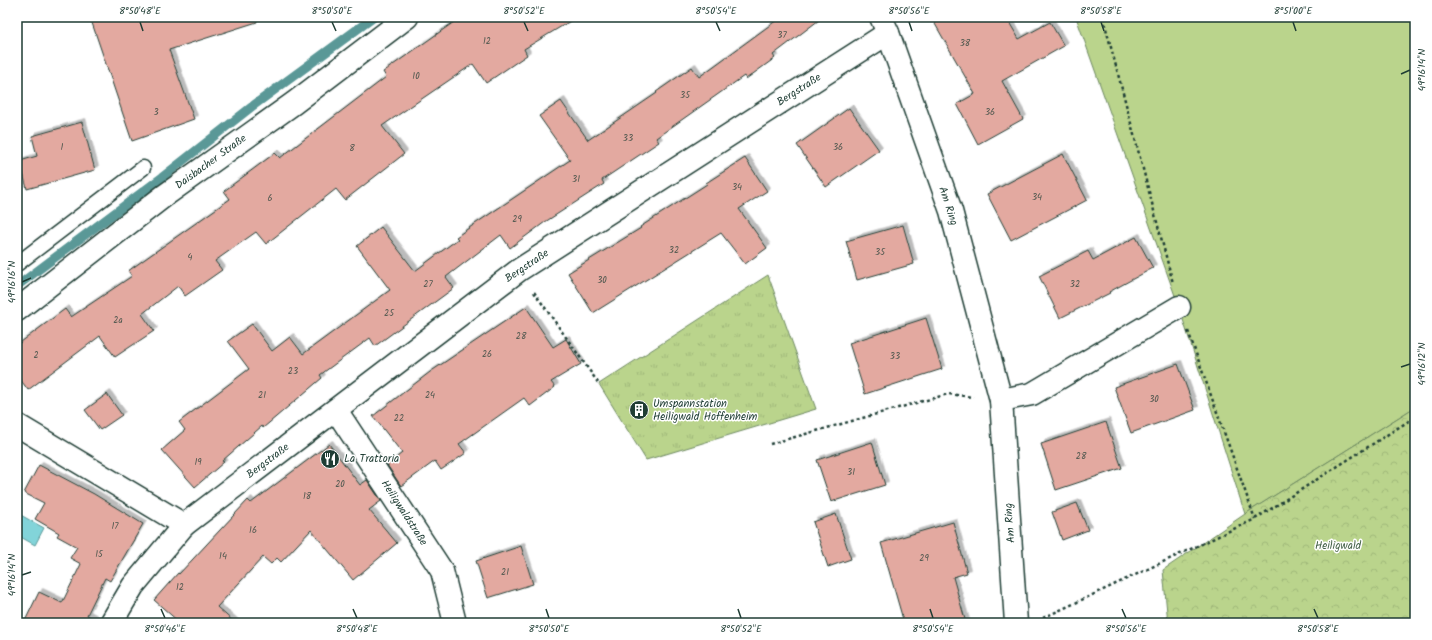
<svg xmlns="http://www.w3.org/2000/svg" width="1432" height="640" font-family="Kalam,sans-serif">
<defs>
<pattern id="forest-crowns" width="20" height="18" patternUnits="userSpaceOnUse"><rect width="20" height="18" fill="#bad48c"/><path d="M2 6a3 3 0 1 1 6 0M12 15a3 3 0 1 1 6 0" fill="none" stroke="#9fb779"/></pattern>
<pattern id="park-tufts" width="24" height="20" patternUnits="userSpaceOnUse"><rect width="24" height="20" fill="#bad48c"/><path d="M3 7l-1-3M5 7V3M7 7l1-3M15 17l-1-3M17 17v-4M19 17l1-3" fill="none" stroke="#9fb779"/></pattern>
<filter id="shadow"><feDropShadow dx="3.5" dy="-3.5" stdDeviation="0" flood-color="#0004"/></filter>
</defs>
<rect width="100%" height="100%" fill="#fff"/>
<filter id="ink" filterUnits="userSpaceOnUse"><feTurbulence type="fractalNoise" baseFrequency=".025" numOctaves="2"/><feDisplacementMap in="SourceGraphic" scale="8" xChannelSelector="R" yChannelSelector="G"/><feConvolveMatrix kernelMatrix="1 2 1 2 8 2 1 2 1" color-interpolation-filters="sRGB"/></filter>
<g filter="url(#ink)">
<path fill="#bad48c" stroke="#6c8860" d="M 1076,17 L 1415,17 L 1415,407 L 1245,514 L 1179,307 Z"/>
<path fill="url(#forest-crowns)" stroke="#6c8860" d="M 1415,407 L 1415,623 L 1168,623 L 1163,570 L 1245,514 Z"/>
<path fill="url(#park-tufts)" stroke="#6c8860" d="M 768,275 L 816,409 L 646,460 L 599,384 Z"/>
<path fill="#82d4d9" stroke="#5a9897" d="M 17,513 L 44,528 L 35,545 L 17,535 Z"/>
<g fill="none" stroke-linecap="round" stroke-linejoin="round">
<path stroke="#5a9897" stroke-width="9" d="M 17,286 L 161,178 L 254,105 L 374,17"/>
</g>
<g fill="#e3a9a0" stroke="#1f3d34" filter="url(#shadow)">
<path d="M 90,17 L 256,17 L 257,22 L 169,50 L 194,119 L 132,141 Z"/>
<path d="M 461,17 L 577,17 L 524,49 L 527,55 L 486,83 L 473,64 L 382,126 L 404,154 L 345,200 L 336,189 L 266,244 L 256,232 L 215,261 L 222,270 L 185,296 L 178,286 L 142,314 L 154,331 L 115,357 L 100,336 L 28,390 L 17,375 L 17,345 L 65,309 L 71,317 L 132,276 L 128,271 L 230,199 L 224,191 L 275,153 L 280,158 L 386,77 L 383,72 Z"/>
<path d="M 781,17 L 823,17 L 773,55 L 775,58 L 746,79 L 744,76 L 656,138 L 659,142 L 602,180 L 604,184 L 545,222 L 510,248 L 501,235 L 446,277 L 454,288 L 375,346 L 370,338 L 320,375 L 322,378 L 263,428 L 262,426 L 222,461 L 224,462 L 195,487 L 162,450 L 185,430 L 179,422 L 249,369 L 228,341 L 252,324 L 272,351 L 290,337 L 303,354 L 390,290 L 357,246 L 381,227 L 415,271 L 458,239 L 456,237 L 466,230 L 570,160 L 539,116 L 561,101 L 588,140 L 657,93 L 656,92 L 692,67 L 699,77 Z"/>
<path d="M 931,17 L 1006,17 L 1019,39 L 1050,22 L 1064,46 L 1002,81 L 1023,119 L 978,144 L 957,104 L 975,94 Z"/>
<path d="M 849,108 L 879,150 L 826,187 L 797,145 Z"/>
<path d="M 82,122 L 95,170 L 27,189 L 20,161 L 37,156 L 32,136 Z"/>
<path d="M 1063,154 L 1087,200 L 1011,240 L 987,194 Z"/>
<path d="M 745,158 L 767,191 L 739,209 L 767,248 L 745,264 L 721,233 L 593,313 L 568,273 L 641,228 L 640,227 L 707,184 L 706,183 Z"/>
<path d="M 903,225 L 914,264 L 857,280 L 846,241 Z"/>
<path d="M 1136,237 L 1153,268 L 1109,292 L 1110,293 L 1060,318 L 1039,276 L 1088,251 L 1093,260 Z"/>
<path d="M 526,307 L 553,347 L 566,339 L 581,364 L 551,382 L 555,387 L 530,406 L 524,398 L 459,444 L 466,453 L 453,462 L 441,470 L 435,461 L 401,486 L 387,465 L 402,453 L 373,416 L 430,372 Z"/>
<path d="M 926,318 L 942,369 L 865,394 L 849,343 Z"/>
<path d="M 1178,364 L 1195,410 L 1131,433 L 1114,387 Z"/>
<path d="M 107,394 L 122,415 L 100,430 L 85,410 Z"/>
<path d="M 1106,422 L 1122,468 L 1056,490 L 1041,444 Z"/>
<path d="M 872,442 L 885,485 L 831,502 L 817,460 Z"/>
<path d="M 329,444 L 360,485 L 367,480 L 381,501 L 369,510 L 397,543 L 353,580 L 311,530 L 281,562 L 277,558 L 271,564 L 263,557 L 217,607 L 235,623 L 180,623 L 154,600 L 178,573 L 179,574 L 248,500 L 251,503 Z"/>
<path d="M 39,465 L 94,494 L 143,524 L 110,581 L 105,578 L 87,615 L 99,622 L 99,623 L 24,623 L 39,592 L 62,603 L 81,564 L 70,558 L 77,547 L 57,536 L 59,533 L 35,519 L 44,503 L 24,493 Z"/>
<path d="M 1077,503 L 1088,530 L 1062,540 L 1052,512 Z"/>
<path d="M 836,514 L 851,559 L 828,567 L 813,522 Z"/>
<path d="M 953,522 L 967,573 L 953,577 L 966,623 L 904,623 L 881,543 Z"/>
<path d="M 521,546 L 533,584 L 488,598 L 476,561 Z"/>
</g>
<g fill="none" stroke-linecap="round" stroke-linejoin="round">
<defs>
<path id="service" d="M 17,264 L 143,168"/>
<g id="minor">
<path d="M 881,17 L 888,33 L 951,211 L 1001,400 L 1016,623"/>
<path d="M 17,310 L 164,196 L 294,103 L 407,17"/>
<path d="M 1001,400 L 1032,394 L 1179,307"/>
<path d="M 336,410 L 442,571 L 455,623"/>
<path d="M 17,425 L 184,525"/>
<path d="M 111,623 L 133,586 L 184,525 L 519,270 L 888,33"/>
</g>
</defs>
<use href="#service" stroke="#1f3d34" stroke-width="17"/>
<use href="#minor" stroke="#1f3d34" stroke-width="25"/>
<g stroke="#1f3d34" stroke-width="2.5" stroke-dasharray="3 3" stroke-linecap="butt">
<path d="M 1103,17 L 1173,283"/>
<path d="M 534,292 L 599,384"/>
<path d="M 1188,331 L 1255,519"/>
<path d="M 770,444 L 948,394 L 973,397"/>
<path d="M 1043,618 L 1255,519 L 1415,417"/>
</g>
<use href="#service" stroke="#fff" stroke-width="14"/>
<use href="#minor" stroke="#fff" stroke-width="22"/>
</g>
</g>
<path fill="none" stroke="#1f3d34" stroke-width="1.5" d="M 140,22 L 143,31M 332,22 L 336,31M 524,22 L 528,31M 716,22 L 720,31M 909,22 L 912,31M 1101,22 L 1104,31M 1293,22 L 1296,31M 1401,74 L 1410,70M 22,282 L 31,278M 1401,367 L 1410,364M 22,575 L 31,572M 161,609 L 165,618M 353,609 L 357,618M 546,609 L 549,618M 738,609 L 741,618M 930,609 L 933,618M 1122,609 L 1126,618M 1314,609 L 1318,618"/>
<defs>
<symbol id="building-disc" viewBox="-11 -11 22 22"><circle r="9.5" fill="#1f3d34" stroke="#fff"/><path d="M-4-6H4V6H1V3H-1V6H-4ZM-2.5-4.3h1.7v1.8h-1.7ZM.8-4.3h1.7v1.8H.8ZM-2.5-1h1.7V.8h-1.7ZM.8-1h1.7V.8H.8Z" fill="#fff"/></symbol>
<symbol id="restaurant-disc" viewBox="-11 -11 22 22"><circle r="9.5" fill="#1f3d34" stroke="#fff"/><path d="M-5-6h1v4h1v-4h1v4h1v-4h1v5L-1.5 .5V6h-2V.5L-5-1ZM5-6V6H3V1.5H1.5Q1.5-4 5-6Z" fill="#fff"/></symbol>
</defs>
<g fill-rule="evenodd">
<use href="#building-disc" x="628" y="399" width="22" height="22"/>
<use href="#restaurant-disc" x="319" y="448" width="22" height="22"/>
</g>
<g text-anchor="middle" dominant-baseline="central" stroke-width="3" stroke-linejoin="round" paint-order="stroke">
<g font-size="9" fill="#50584f">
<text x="782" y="35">37</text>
<text x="487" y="41">12</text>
<text x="965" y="43">38</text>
<text x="416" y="76">10</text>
<text x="685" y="95">35</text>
<text x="156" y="112">3</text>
<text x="990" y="112">36</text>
<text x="628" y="138">33</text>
<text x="62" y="147">1</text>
<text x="838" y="147">36</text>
<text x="352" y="148">8</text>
<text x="576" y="179">31</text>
<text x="737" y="187">34</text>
<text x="1037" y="197">34</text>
<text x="270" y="198">6</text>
<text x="517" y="219">29</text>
<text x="674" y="250">32</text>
<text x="880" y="252">35</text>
<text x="190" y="257">4</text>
<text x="602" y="280">30</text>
<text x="428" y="284">27</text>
<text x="1075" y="284">32</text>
<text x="389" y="313">25</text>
<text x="118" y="320">2a</text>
<text x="521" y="336">28</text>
<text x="487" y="354">26</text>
<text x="36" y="355">2</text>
<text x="895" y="356">33</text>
<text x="293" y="371">23</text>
<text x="262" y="395">21</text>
<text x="430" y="395">24</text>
<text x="1154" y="399">30</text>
<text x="399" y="418">22</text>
<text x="1081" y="456">28</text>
<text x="198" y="462">19</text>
<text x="851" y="472">31</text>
<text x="340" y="484">20</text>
<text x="307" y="496">18</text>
<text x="115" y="526">17</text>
<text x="253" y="530">16</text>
<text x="99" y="554">15</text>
<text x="223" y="556">14</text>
<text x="924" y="558">29</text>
<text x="505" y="572">21</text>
<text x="180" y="587">12</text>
</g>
<g font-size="11" fill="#1f3d34" stroke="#fff">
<text transform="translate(799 90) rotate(-33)">Bergstraße</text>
<text transform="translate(211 162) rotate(-36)">Daisbacher Straße</text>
<text transform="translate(948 206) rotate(72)">Am Ring</text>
<text transform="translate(527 266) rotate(-34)">Bergstraße</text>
<text transform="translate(268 461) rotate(-37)">Bergstraße</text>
<text transform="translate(404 513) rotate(57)">Heiligwaldstraße</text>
<text transform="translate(1010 523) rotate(-94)">Am Ring</text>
</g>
<g font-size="11" fill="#1f3d34" stroke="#fff" text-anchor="start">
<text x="653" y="404">Umspannstation<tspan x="653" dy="13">Heiligwald Hoffenheim</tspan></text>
<text x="344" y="459">La Trattoria</text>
</g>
<g font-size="11" fill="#46634a" stroke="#fff">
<text x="1338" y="546">Heiligwald</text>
</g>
</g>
<rect width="1432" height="640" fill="none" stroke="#fff" stroke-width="44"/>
<rect x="22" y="22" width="1388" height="596" fill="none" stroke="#1f3d34" stroke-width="1.5"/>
<g font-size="10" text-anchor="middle" fill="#1f3d34">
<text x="140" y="14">8°50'48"E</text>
<text x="332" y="14">8°50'50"E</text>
<text x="524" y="14">8°50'52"E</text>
<text x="716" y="14">8°50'54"E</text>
<text x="909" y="14">8°50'56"E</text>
<text x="1101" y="14">8°50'58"E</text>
<text x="1293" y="14">8°51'00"E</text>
<text transform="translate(1421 70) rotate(-90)" y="4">49°16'14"N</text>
<text transform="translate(11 282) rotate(-90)" y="4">49°16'16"N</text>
<text transform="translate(1421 364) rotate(-90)" y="4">49°16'12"N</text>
<text transform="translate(11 575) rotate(-90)" y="4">49°16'14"N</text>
<text x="165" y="632">8°50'46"E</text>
<text x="357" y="632">8°50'48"E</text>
<text x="549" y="632">8°50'50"E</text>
<text x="741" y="632">8°50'52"E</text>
<text x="933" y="632">8°50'54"E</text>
<text x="1126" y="632">8°50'56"E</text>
<text x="1318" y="632">8°50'58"E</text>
</g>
</svg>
